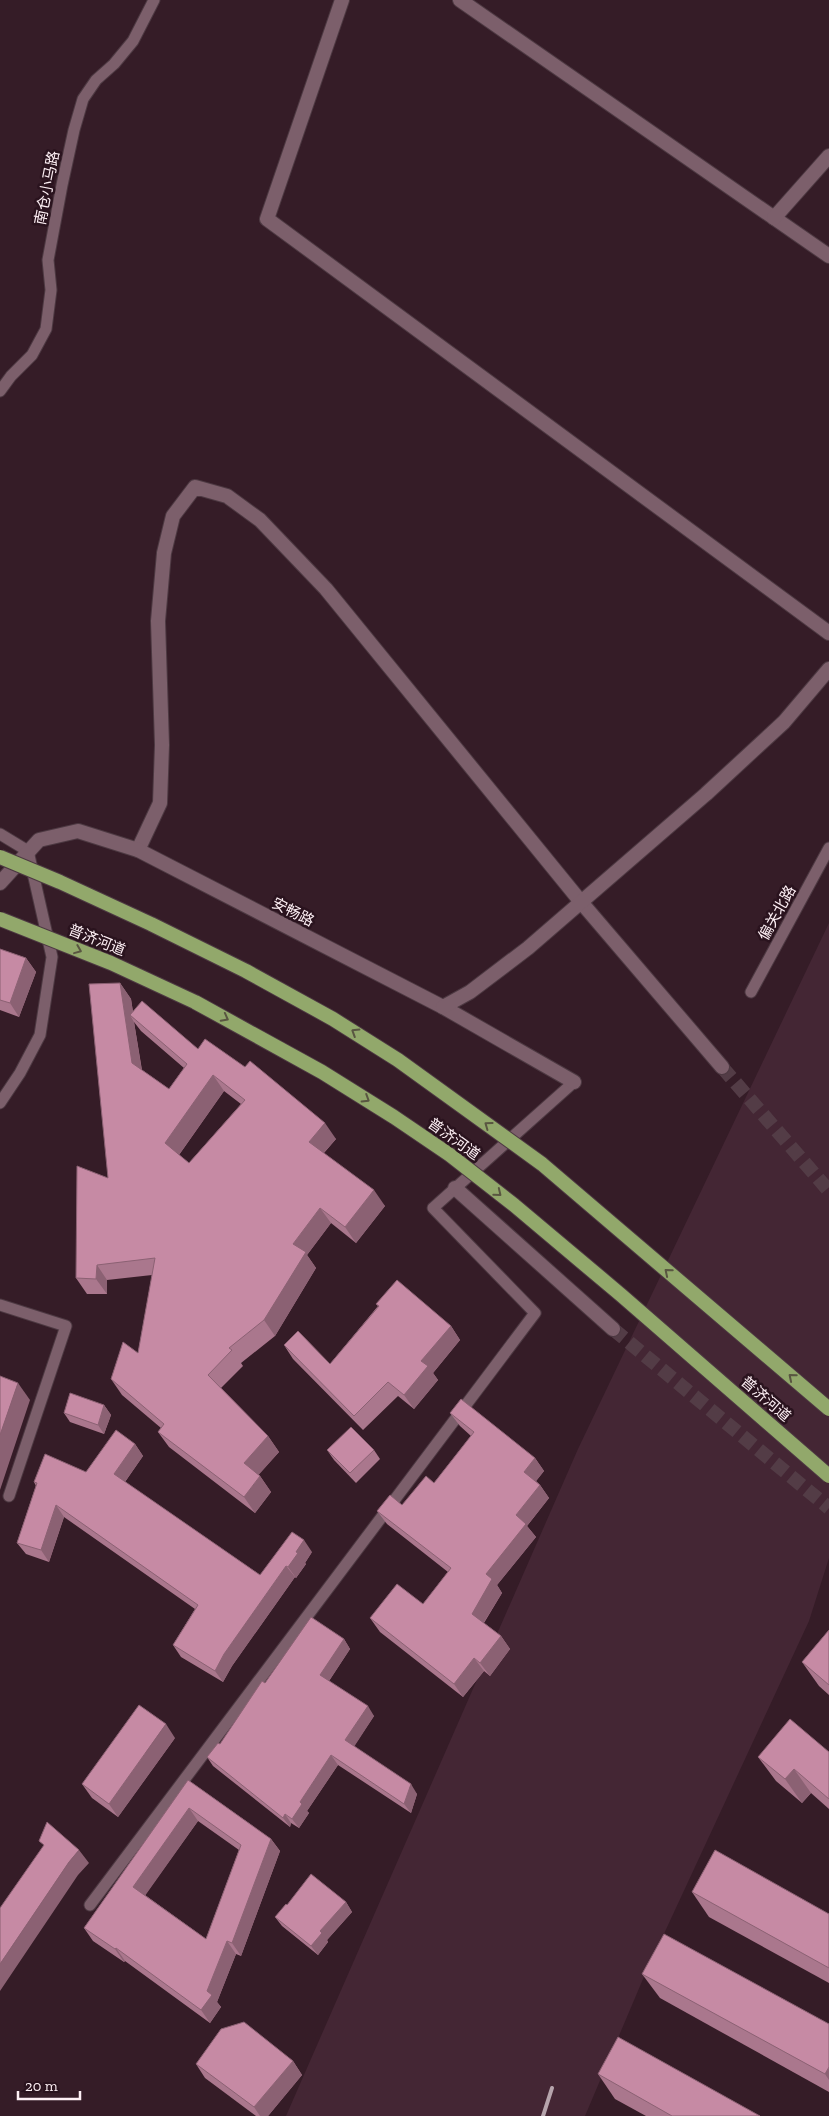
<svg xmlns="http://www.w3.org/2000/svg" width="829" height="2116" font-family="'Zilla Slab','Noto Sans SC',serif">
<rect width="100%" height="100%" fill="#351c27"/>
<path fill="#442634" d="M 829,923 L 829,1558 L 809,1621 L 643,1979 L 585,2116 L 286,2116 L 578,1449 Z"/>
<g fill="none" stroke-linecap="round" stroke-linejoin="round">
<g stroke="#533c46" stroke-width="14" stroke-dasharray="14 7" stroke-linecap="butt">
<path d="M 722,1067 L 829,1191"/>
<path d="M 613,1329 L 829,1508"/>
</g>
<defs>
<g id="service">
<path d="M 0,391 L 11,376 L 32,355 L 46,329 L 51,290 L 48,260 L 62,185 L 74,130 L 83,99 L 96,80 L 114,64 L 133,41 L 154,0"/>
<path d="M 0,834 L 28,851 L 52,957 L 40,1035 L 20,1073 L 0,1103"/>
<path d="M 751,992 L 829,848"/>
<path d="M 0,1305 L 66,1326 L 9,1496"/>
<path d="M 90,1905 L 535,1313 L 433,1208 L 574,1082"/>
</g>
<g id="minor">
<path d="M 342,0 L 267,219 L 829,633"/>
<path d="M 460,0 L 829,256"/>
<path d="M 774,218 L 829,156"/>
<path d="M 138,850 L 160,803 L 162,745 L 158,621 L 164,553 L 173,516 L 195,487 L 227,496 L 260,520 L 326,589 L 581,902 L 722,1067"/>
<path d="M 0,883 L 39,840 L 78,831 L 138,850 L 443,1007 L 574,1082"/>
<path d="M 443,1007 L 470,992 L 528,948 L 706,794 L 784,722 L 829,669"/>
<path d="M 455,1188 L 613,1329"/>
</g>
</defs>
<use href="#service" stroke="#4d3942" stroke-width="13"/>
<use href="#minor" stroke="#4d3942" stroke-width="16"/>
<use href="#service" stroke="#7c5f6b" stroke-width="11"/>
<use href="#minor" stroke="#7c5f6b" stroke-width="14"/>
<path stroke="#b6a4ac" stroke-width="4" d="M 543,2116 L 552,2088"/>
<defs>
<g id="trunk-bridge">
<path d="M 0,857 L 60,882 L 151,924 L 246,971 L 333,1019 L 398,1060 L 542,1164 L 829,1409"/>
<path d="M 0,919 L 111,963 L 195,1002 L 322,1072 L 394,1117 L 450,1155 L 514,1205 L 621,1295 L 829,1476"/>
</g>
</defs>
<use href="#trunk-bridge" stroke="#4d3942" stroke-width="16" stroke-linecap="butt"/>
<use href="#trunk-bridge" stroke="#92a86b" stroke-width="14"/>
</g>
<g fill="#aa778d" fill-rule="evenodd">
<path d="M 0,949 L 26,958 L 36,972 L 19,1017 L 0,1010 Z"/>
<path d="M 120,983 L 131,999 L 133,1012 L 198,1049 L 336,1139 L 324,1153 L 385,1206 L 356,1243 L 331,1223 L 307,1255 L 316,1268 L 275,1336 L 241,1363 L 243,1366 L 221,1388 L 268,1436 L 279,1452 L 258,1475 L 260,1476 L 271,1492 L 255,1513 L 169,1447 L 158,1432 L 161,1428 L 122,1395 L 111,1379 L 138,1353 L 152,1275 L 107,1280 L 107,1294 L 87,1294 L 76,1278 L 108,1178 ZM 134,1022 L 141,1031 L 184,1068 L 169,1089 L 142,1070 ZM 224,1091 L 241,1104 L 189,1163 L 179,1155 Z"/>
<path d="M 376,1304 L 451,1326 L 460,1340 L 433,1373 L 438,1380 L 414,1409 L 398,1396 L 363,1430 L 293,1359 L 284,1345 L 330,1364 L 378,1306 Z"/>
<path d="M 104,1405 L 111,1415 L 104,1434 L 70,1422 L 64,1413 Z"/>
<path d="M 450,1413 L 535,1458 L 544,1471 L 536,1481 L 540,1485 L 549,1498 L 527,1526 L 536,1537 L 497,1585 L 502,1593 L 484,1623 L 501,1636 L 510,1649 L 490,1676 L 484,1671 L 463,1697 L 380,1632 L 370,1618 L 423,1604 L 448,1572 L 387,1524 L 377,1511 L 402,1505 L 434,1483 L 471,1436 L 460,1426 Z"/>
<path d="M 135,1444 L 143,1456 L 125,1482 L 260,1575 L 312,1552 L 305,1563 L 306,1564 L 296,1578 L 295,1577 L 232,1666 L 223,1682 L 181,1657 L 173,1645 L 195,1609 L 64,1517 L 49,1562 L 26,1554 L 17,1543 L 36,1486 L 34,1482 L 86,1472 Z"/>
<path d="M 327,1450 L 374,1450 L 380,1459 L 356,1483 L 334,1460 Z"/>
<path d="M 829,1630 L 829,1695 L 819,1686 L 802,1662 Z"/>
<path d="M 344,1639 L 350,1649 L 329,1681 L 374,1716 L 354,1746 L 417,1794 L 411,1813 L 338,1765 L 307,1811 L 309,1813 L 299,1828 L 291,1823 L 290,1827 L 213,1766 L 207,1757 L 220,1744 L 265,1683 Z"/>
<path d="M 175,1738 L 118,1817 L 92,1798 L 82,1784 Z"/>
<path d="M 829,1752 L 829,1809 L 811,1793 L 802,1803 L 776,1781 L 758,1757 Z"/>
<path d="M 188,1780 L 271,1839 L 280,1851 L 241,1956 L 236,1954 L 217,2002 L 221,2007 L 210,2023 L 125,1961 L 124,1962 L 93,1941 L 84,1928 ZM 198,1821 L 239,1850 L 206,1939 L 145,1895 Z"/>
<path d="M 692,1892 L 829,1914 L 829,1983 L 709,1917 Z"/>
<path d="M 346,1902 L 352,1912 L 327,1940 L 328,1942 L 318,1955 L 282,1926 L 275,1917 L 287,1905 Z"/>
<path d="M 642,1974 L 829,2024 L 829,2092 L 660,1998 Z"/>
<path d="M 293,2061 L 302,2075 L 268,2116 L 256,2116 L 205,2078 L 196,2064 Z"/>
<path d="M 598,2074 L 760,2116 L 646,2116 L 615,2099 Z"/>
</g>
<g fill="#8b6173">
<path d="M 26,958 L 36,972 L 19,1017 L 10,1003 Z"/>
<path d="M 120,983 L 131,999 L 134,1019 L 130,1015 L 134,1022 L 143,1078 L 132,1063 Z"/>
<path d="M 213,1075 L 224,1091 L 176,1159 L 165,1143 Z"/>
<path d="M 325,1123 L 336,1139 L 320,1157 L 309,1142 Z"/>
<path d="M 374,1190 L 385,1206 L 356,1243 L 345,1227 Z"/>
<path d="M 320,1208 L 331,1223 L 307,1255 L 316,1268 L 275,1336 L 264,1320 L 293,1244 Z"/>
<path d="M 97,1265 L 107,1280 L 107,1294 L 96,1279 Z"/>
<path d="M 451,1326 L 460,1340 L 433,1373 L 438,1380 L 414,1409 L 404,1395 L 421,1361 Z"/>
<path d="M 18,1383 L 30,1400 L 0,1490 L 0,1435 Z"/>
<path d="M 104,1405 L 111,1415 L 104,1434 L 98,1425 Z"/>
<path d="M 268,1436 L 279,1452 L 255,1479 L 244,1463 Z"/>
<path d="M 135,1444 L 143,1456 L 122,1486 L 114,1474 Z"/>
<path d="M 535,1458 L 544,1471 L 533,1485 L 524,1472 Z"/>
<path d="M 260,1476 L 271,1492 L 255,1513 L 244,1497 Z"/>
<path d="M 540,1485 L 549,1498 L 527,1526 L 536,1537 L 497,1585 L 502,1593 L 481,1627 L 472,1614 L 486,1574 L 516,1515 Z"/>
<path d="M 56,1505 L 64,1517 L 49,1562 L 41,1550 Z"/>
<path d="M 304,1540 L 312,1552 L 305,1563 L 306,1564 L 296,1578 L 288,1567 L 296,1552 Z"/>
<path d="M 286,1566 L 295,1577 L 232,1666 L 223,1682 L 215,1671 L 224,1654 Z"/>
<path d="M 501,1636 L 510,1649 L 490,1676 L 480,1663 Z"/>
<path d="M 344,1639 L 350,1649 L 327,1684 L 320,1675 Z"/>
<path d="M 474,1658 L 484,1671 L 463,1697 L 454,1684 Z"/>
<path d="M 368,1706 L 374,1716 L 352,1750 L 345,1740 Z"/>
<path d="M 166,1724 L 175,1738 L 118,1817 L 109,1804 Z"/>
<path d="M 331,1755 L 338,1765 L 307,1811 L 309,1813 L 299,1828 L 292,1819 L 300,1802 Z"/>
<path d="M 794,1769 L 811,1793 L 802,1803 L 785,1779 Z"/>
<path d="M 411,1784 L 417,1794 L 411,1813 L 404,1804 Z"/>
<path d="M 189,1808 L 198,1821 L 142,1900 L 133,1887 Z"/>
<path d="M 285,1814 L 291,1823 L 290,1827 L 283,1818 Z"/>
<path d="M 271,1839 L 280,1851 L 241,1956 L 232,1943 Z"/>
<path d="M 79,1850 L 89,1863 L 78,1875 L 0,1991 L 0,1964 L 69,1862 Z"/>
<path d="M 346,1902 L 352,1912 L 327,1940 L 328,1942 L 318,1955 L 311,1946 L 320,1931 Z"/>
<path d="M 227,1941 L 236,1954 L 217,2002 L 221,2007 L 210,2023 L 201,2010 L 207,1991 Z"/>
<path d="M 116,1948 L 125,1961 L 124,1962 L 115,1949 Z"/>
<path d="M 293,2061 L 302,2075 L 268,2116 L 260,2116 L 254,2107 Z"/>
<path d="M 829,2067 L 829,2080 L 825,2074 Z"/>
</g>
<g fill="#c68aa4" stroke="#8b6173" fill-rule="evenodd">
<path d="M 0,949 L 26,958 L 10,1003 L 0,1000 Z"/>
<path d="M 120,983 L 132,1063 L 169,1089 L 187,1064 L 130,1015 L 142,1001 L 198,1049 L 205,1039 L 245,1067 L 250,1061 L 325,1123 L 309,1142 L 374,1190 L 345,1227 L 320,1208 L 293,1244 L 306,1252 L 264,1320 L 229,1348 L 232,1350 L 208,1375 L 268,1436 L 244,1463 L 260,1476 L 244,1497 L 158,1432 L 164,1424 L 111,1379 L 123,1342 L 138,1353 L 155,1258 L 97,1265 L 96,1279 L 76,1278 L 77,1166 L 108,1178 L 89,984 ZM 213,1075 L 245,1100 L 189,1163 L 165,1143 Z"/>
<path d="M 397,1280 L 451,1326 L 421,1361 L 428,1366 L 404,1395 L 388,1382 L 354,1416 L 284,1345 L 298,1331 L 330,1364 L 379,1306 L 376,1304 Z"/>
<path d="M 0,1376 L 18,1383 L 0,1435 Z"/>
<path d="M 70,1393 L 104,1405 L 98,1425 L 64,1413 Z"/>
<path d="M 461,1399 L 535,1458 L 524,1472 L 540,1485 L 516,1515 L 526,1524 L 486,1574 L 492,1579 L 472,1614 L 501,1636 L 480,1663 L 474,1658 L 454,1684 L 370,1618 L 397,1584 L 423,1604 L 451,1568 L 377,1511 L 390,1495 L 402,1505 L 426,1476 L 434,1483 L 474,1432 L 450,1413 Z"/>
<path d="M 351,1427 L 374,1450 L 350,1473 L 327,1450 Z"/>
<path d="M 116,1430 L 135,1444 L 114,1474 L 260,1575 L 292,1532 L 304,1540 L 296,1552 L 298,1553 L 288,1567 L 286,1566 L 224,1654 L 215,1671 L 173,1645 L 198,1605 L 56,1505 L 41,1550 L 17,1543 L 37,1483 L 34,1482 L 45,1454 L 86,1472 Z"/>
<path d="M 311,1617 L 344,1639 L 320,1675 L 368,1706 L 345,1740 L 411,1784 L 404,1804 L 331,1755 L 300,1802 L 302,1804 L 292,1819 L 285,1814 L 283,1818 L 207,1757 L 218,1743 L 220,1744 L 262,1681 L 265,1683 Z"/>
<path d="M 829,1630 L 829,1685 L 802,1662 Z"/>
<path d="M 139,1705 L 166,1724 L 109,1804 L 82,1784 Z"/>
<path d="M 790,1719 L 829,1752 L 829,1799 L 794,1769 L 785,1779 L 758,1757 Z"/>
<path d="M 188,1780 L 271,1839 L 232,1943 L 227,1941 L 207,1991 L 212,1995 L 201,2010 L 116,1948 L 115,1949 L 84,1928 ZM 189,1808 L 241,1845 L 206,1939 L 133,1887 Z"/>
<path d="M 47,1822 L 79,1850 L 69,1862 L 0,1964 L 0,1908 L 44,1845 L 39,1841 Z"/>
<path d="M 715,1850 L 829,1914 L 829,1968 L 692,1892 Z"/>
<path d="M 311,1874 L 346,1902 L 320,1931 L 322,1933 L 311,1946 L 275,1917 L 286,1904 L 287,1905 Z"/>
<path d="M 664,1934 L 829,2024 L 829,2067 L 825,2074 L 642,1974 Z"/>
<path d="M 244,2022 L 293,2061 L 254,2107 L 196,2064 L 221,2029 Z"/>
<path d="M 618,2037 L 760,2116 L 672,2116 L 598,2074 Z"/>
</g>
<defs><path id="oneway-chevron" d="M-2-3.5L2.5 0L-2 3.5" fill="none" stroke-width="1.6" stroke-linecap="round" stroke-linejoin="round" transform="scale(1.25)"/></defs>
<g stroke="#595641">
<use href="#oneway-chevron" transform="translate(78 950) rotate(22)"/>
<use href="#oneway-chevron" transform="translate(225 1018) rotate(28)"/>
<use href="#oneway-chevron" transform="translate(355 1032) rotate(-148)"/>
<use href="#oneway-chevron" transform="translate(366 1099) rotate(32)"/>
<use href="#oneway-chevron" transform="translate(488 1125) rotate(-144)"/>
<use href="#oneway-chevron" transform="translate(498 1193) rotate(39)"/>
<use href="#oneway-chevron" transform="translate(668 1272) rotate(-140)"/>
<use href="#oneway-chevron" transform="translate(792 1377) rotate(-140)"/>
</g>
<g text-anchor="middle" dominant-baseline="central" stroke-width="5" stroke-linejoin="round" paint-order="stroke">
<g font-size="15" fill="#fef0f5" stroke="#2a131e">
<text transform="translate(47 188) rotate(-79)">南仓小马路</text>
<text transform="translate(293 912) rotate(27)">安畅路</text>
<text transform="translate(777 913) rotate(-61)">偏关北路</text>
<text transform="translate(97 940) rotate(22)">普济河道</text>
<text transform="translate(454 1139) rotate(36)">普济河道</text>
<text transform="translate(766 1399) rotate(41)">普济河道</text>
</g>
</g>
<path d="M18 2091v8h62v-8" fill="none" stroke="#fef0f5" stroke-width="2.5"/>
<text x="25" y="2091" font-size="15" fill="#fef0f5" stroke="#2a131e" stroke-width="4" paint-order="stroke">20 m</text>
</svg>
